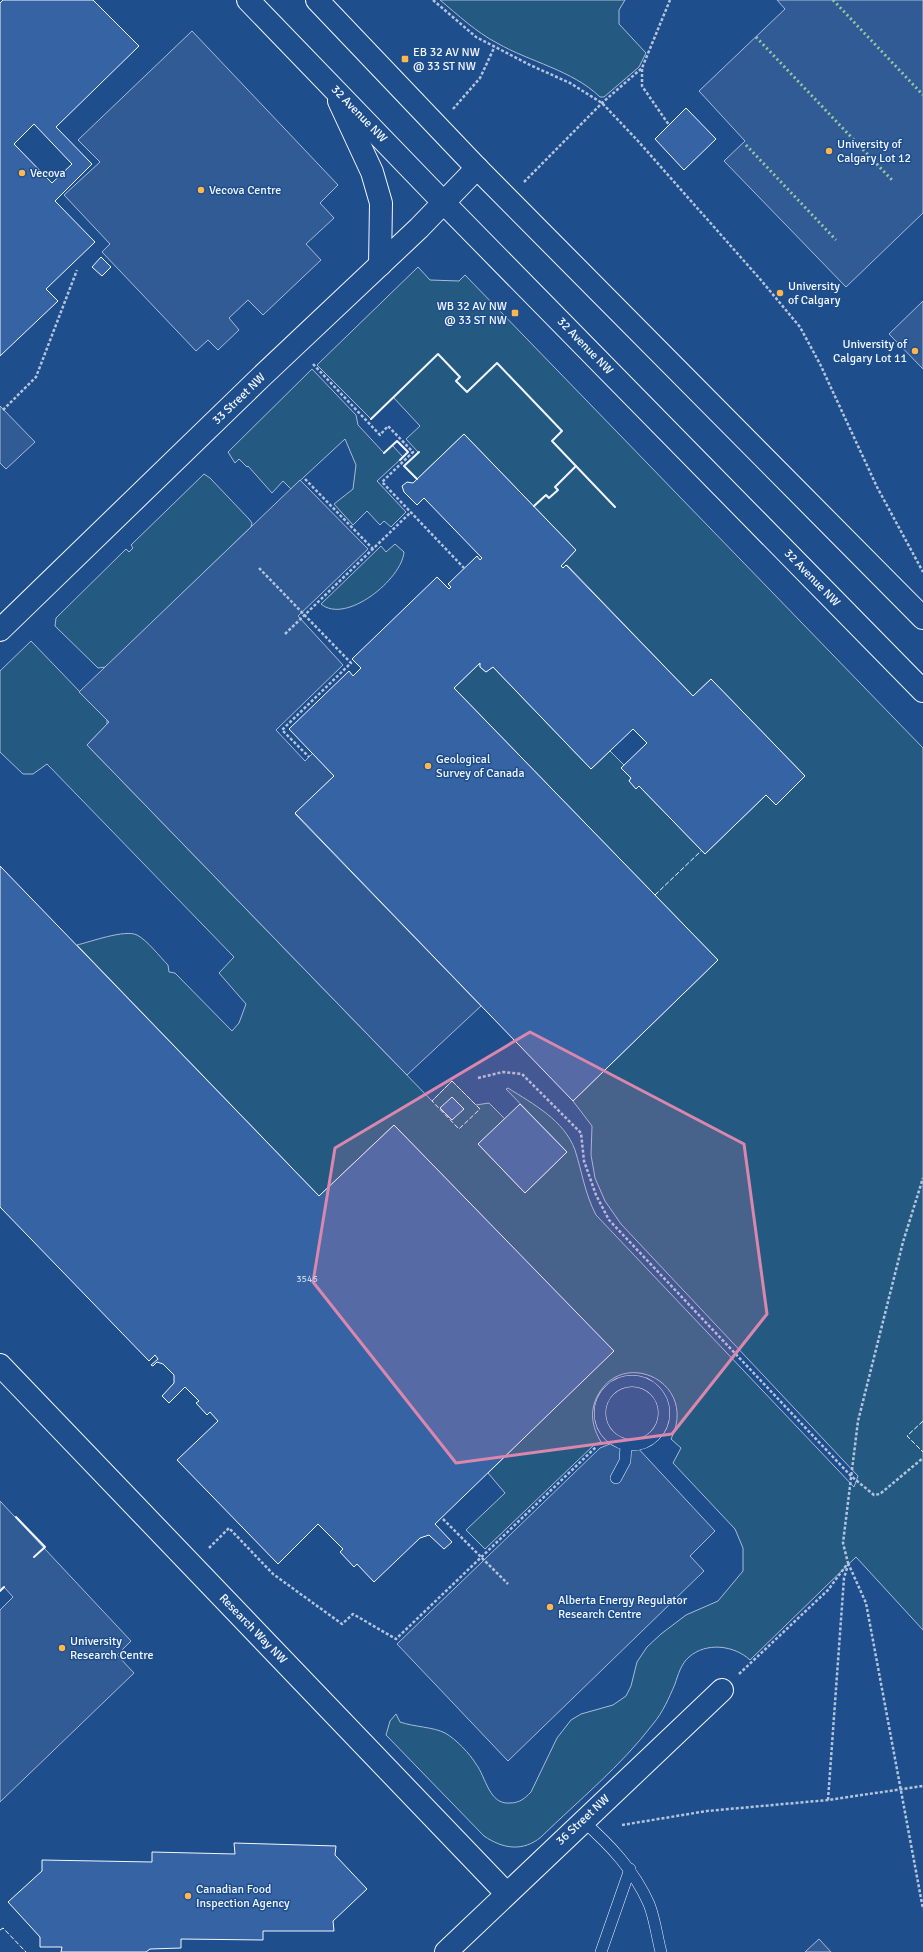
<svg xmlns="http://www.w3.org/2000/svg" width="923" height="1952" font-family="Signika,sans-serif">
<rect width="100%" height="100%" fill="#1f4e8c"/>
<g fill="#245a82" stroke="#a8bbd7">
<path d="M 440,0 L 625,0 L 619,10 L 619,24 L 646,53 L 639,67 L 604,97 L 600,97 C 572,70 530,62 497,43 C 476,32 458,15 440,0 Z"/>
<path d="M 418,267 L 430,280 L 459,281 L 465,275 L 923,748 L 923,1630 L 856,1557 L 750,1660 C 734,1645 706,1642 689,1657 C 681,1664 678,1675 675,1684 C 669,1698 663,1712 653,1724 C 621,1766 579,1800 541,1837 C 523,1852 503,1849 484,1836 L 386,1735 L 390,1721 L 396,1714 L 400,1722 C 414,1727 434,1727 445,1733 C 456,1739 470,1754 476,1764 C 486,1777 489,1805 510,1803 C 520,1803 525,1798 531,1792 L 557,1738 L 571,1720 L 581,1714 L 613,1705 L 626,1696 L 631,1686 L 637,1662 L 647,1647 L 661,1634 L 686,1615 L 718,1601 L 743,1571 L 743,1548 L 735,1529 L 673,1463 L 681,1448 L 671,1439 C 699,1383 624,1347 598,1395 C 589,1411 592,1427 601,1442 L 595,1444 L 485,1549 L 466,1530 L 505,1493 L 488,1473 L 613,1351 L 394,1125 L 319,1196 L 77,945 C 90,942 125,929 137,935 C 147,940 160,957 168,965 L 169,972 L 175,973 L 232,1031 L 239,1023 L 246,1004 L 219,973 L 234,957 L 47,764 L 33,774 L 23,774 L 0,752 L 0,671 L 31,641 L 107,720 L 107,724 L 87,745 L 432,1101 L 452,1081 L 476,1105 L 489,1103 L 505,1119 L 478,1144 L 525,1193 L 567,1152 L 506,1089 L 508,1088 C 533,1104 564,1120 575,1150 C 582,1172 585,1194 596,1215 L 854,1487 L 858,1476 L 621,1224 L 605,1201 L 595,1178 L 591,1155 L 592,1126 L 573,1101 L 718,960 L 454,688 L 480,663 L 480,667 L 486,672 L 493,667 L 591,769 L 610,751 L 624,765 L 621,768 L 631,778 L 629,781 L 636,788 L 639,786 L 705,854 L 766,795 L 776,804 L 805,776 L 711,679 L 693,696 L 567,565 L 563,568 L 561,566 L 576,550 L 464,434 L 417,479 L 404,466 L 418,452 L 406,439 L 420,426 L 393,397 L 371,419 L 317,365 Z"/>
<path d="M 312,369 L 356,415 L 358,425 L 384,453 L 392,445 L 403,457 L 377,481 L 406,512 L 391,527 L 384,521 L 380,525 L 367,511 L 353,525 L 334,504 L 353,489 L 356,465 L 345,439 L 291,489 L 283,481 L 272,493 L 248,466 L 247,467 L 239,459 L 235,463 L 228,452 Z"/>
<path d="M 204,474 L 210,478 L 249,519 L 252,523 L 251,527 L 106,667 L 98,668 L 55,626 L 56,618 L 126,549 L 129,552 L 133,548 L 131,545 Z"/>
<path d="M 395,544 L 404,552 C 402,579 346,625 321,604 L 381,546 L 386,552 Z"/>
</g>
<g fill="#305b95" stroke="#a8bbd7">
<path d="M 777,0 L 923,0 L 923,213 L 846,287 L 724,161 L 745,141 L 699,91 L 785,9 Z"/>
<path d="M 192,31 L 338,185 L 320,203 L 334,218 L 306,244 L 321,260 L 263,315 L 248,300 L 229,318 L 239,330 L 218,350 L 208,340 L 196,351 L 102,252 L 110,244 L 64,195 L 100,162 L 78,140 Z"/>
<path d="M 923,301 L 923,369 L 889,334 Z"/>
<path d="M 0,406 L 35,442 L 6,469 L 0,463 Z"/>
<path d="M 300,480 L 368,549 L 298,616 L 343,665 L 276,730 L 305,761 L 313,753 L 334,776 L 295,814 L 481,1006 L 407,1075 L 87,745 L 109,722 L 79,692 Z"/>
<path d="M 617,1441 L 626,1445 L 635,1445 L 715,1531 L 690,1556 L 704,1571 L 508,1761 L 397,1644 L 600,1448 Z"/>
<path d="M 0,1501 L 131,1641 L 117,1655 L 134,1673 L 0,1802 L 0,1610 L 13,1597 L 4,1587 L 0,1591 Z"/>
<path d="M 819,1939 L 831,1952 L 805,1952 Z"/>
</g>
<g fill="#3563a3" stroke="#f2f6ff" fill-rule="evenodd">
<path d="M 3,0 L 93,0 L 139,46 L 56,127 L 92,164 L 55,201 L 95,242 L 46,289 L 58,301 L 0,356 L 0,3 ZM 34,124 L 72,164 L 52,183 L 14,144 Z"/>
<path d="M 686,108 L 716,139 L 684,170 L 655,139 Z"/>
<path d="M 101,257 L 111,267 L 102,276 L 92,267 Z"/>
<path d="M 464,434 L 576,550 L 561,566 L 563,568 L 566,565 L 693,696 L 711,679 L 805,776 L 776,805 L 766,795 L 705,854 L 639,786 L 636,789 L 629,781 L 631,778 L 621,768 L 647,743 L 633,729 L 591,769 L 493,667 L 486,672 L 480,667 L 480,663 L 454,688 L 718,960 L 573,1101 L 295,813 L 334,776 L 289,729 L 349,671 L 353,676 L 361,668 L 352,659 L 437,577 L 449,589 L 451,587 L 448,584 L 477,556 L 480,560 L 482,558 L 424,498 L 417,505 L 404,492 L 402,486 L 407,482 L 413,483 Z"/>
<path d="M 0,866 L 319,1196 L 394,1125 L 614,1351 L 435,1524 L 452,1542 L 444,1549 L 429,1535 L 420,1538 L 374,1582 L 357,1564 L 354,1567 L 340,1552 L 343,1549 L 318,1524 L 278,1564 L 177,1460 L 218,1421 L 210,1412 L 207,1415 L 196,1403 L 199,1401 L 185,1387 L 169,1403 L 162,1396 L 174,1383 L 174,1375 L 163,1364 L 157,1362 L 153,1366 L 151,1365 L 158,1359 L 155,1355 L 149,1361 L 0,1207 Z"/>
<path d="M 452,1097 L 464,1109 L 452,1120 L 440,1108 Z"/>
<path d="M 520,1104 L 567,1152 L 525,1193 L 478,1144 Z"/>
<path d="M 234,1843 L 336,1846 L 335,1855 L 367,1889 L 333,1921 L 334,1931 L 263,1931 L 263,1940 L 181,1939 L 181,1948 L 150,1949 L 146,1952 L 61,1952 L 62,1947 L 40,1947 L 40,1937 L 8,1902 L 42,1871 L 42,1860 L 152,1862 L 152,1852 L 235,1854 Z"/>
</g>
<g fill="none" stroke-linecap="round" stroke-linejoin="round">
<defs>
<g id="service">
<circle cx="632" cy="1413" r="32"/>
<path d="M 616,1478 L 625,1461 L 626,1445"/>
<path d="M 583,1821 C 610,1845 634,1870 649,1904 C 655,1919 657,1937 661,1952"/>
<path d="M 601,1952 L 630,1869"/>
</g>
<g id="minor">
<path d="M 0,630 L 261,377 L 419,228 L 477,168"/>
<path d="M 0,1365 L 506,1893"/>
<path d="M 446,1952 L 722,1690"/>
</g>
<g id="secondary">
<path d="M 248,0 L 443,202 L 923,691"/>
<path d="M 317,0 L 477,168 L 923,618"/>
<path d="M 339,101 L 372,172 L 381,203 L 380,265"/>
</g>
</defs>
<use href="#service" stroke="#f2f6ff" stroke-width="12"/>
<use href="#minor" stroke="#f2f6ff" stroke-width="24"/>
<use href="#secondary" stroke="#f2f6ff" stroke-width="24"/>
<g stroke="#b3c4dc" stroke-width="2.5" stroke-dasharray="3 2" stroke-linecap="butt">
<path d="M 433,0 L 476,37 L 530,65 L 570,83 L 602,103 L 638,141 L 760,279 L 800,327 L 820,364 L 877,487 L 923,572"/>
<path d="M 642,69 L 642,86 L 669,125"/>
<path d="M 453,109 L 480,78 L 494,48"/>
<path d="M 524,182 L 602,103 L 642,68 L 670,0"/>
<path d="M 313,364 L 380,435 L 388,426 L 413,452 L 382,482 L 464,568"/>
<path d="M 3,410 L 36,377 L 77,270"/>
<path d="M 305,479 L 373,549"/>
<path d="M 259,568 L 351,663 L 282,730 L 309,757"/>
<path d="M 285,634 L 411,512"/>
<path d="M 478,1078 L 503,1072 L 522,1074 L 581,1133 L 584,1161 L 596,1195 L 609,1220 L 851,1476 L 874,1495 L 880,1494 L 923,1458"/>
<path d="M 443,1519 L 508,1584"/>
<path d="M 209,1548 L 229,1528 L 273,1574 L 342,1624 L 353,1614 L 396,1639 L 596,1447"/>
<path d="M 848,1563 L 866,1603 L 923,1909"/>
<path d="M 739,1674 L 828,1590 L 848,1563 L 843,1543 L 858,1421 L 903,1242 L 923,1178"/>
<path d="M 828,1800 L 844,1578 L 848,1565"/>
<path d="M 622,1825 L 707,1811 L 828,1800 L 923,1786"/>
</g>
<use href="#service" stroke="#1f4e8c" stroke-width="11"/>
<use href="#minor" stroke="#1f4e8c" stroke-width="22"/>
<use href="#secondary" stroke="#1f4e8c" stroke-width="22"/>
<g stroke="#97c8a6" stroke-width="3" stroke-dasharray="2 3" stroke-linecap="butt">
<path d="M 833,0 L 923,95"/>
<path d="M 756,37 L 892,180"/>
<path d="M 746,145 L 836,240"/>
</g>
<g stroke="#f2f6ff" stroke-width="1" stroke-dasharray="5 2" stroke-linecap="butt">
<path d="M 655,895 L 701,851"/>
<path d="M 452,1081 L 480,1109 L 459,1129 L 432,1101 Z"/>
<path d="M 923,1421 L 907,1436 L 923,1452"/>
<path d="M 0,1930 L 3,1928 L 26,1952"/>
</g>
<g stroke="#f2f6ff" stroke-width="2">
<path d="M 371,419 L 438,354 L 460,377 L 456,381 L 467,392 L 497,363 L 562,431 L 552,441 L 615,507"/>
<path d="M 384,453 L 397,441 L 408,452 L 400,460"/>
<path d="M 417,479 L 404,466 L 419,452"/>
<path d="M 534,506 L 546,495 L 549,498 L 558,490 L 555,487 L 576,466"/>
<path d="M 16,1517 L 45,1547 L 34,1557"/>
<path d="M 0,1591 L 4,1587"/>
</g>
</g>
<path fill="#da87ad" fill-opacity="0.2" stroke="#da87ad" stroke-width="3" stroke-linejoin="round" d="M 530,1032 L 744,1144 L 767,1314 L 672,1434 L 456,1463 L 313,1282 L 335,1148 Z"/>
<g fill="#ffb74d" stroke="#1f4e8c" stroke-width="1.5">
<rect x="401" y="55" width="8" height="8" rx="2"/>
<circle cx="829" cy="151" r="4"/>
<circle cx="22" cy="173" r="4"/>
<circle cx="201" cy="190" r="4"/>
<circle cx="780" cy="293" r="4"/>
<rect x="511" y="309" width="8" height="8" rx="2"/>
<circle cx="915" cy="351" r="4"/>
<circle cx="428" cy="766" r="4"/>
<circle cx="550" cy="1607" r="4"/>
<circle cx="62" cy="1648" r="4"/>
<circle cx="188" cy="1896" r="4"/>
</g>
<g text-anchor="middle" dominant-baseline="central" stroke-width="3" stroke-linejoin="round" paint-order="stroke">
<g font-size="10" fill="#c3d1e8">
<text x="307" y="1279">3545</text>
</g>
<g font-size="12" fill="#f2f6ff" stroke="#1f4e8c" text-anchor="start">
<text x="413" y="52">EB 32 AV NW<tspan x="413" dy="14">@ 33 ST NW</tspan></text>
<text x="837" y="144">University of<tspan x="837" dy="14">Calgary Lot 12</tspan></text>
<text x="30" y="173">Vecova</text>
<text x="209" y="190">Vecova Centre</text>
<text x="788" y="286">University<tspan x="788" dy="14">of Calgary</tspan></text>
<text x="507" y="306" text-anchor="end">WB 32 AV NW<tspan x="507" dy="14">@ 33 ST NW</tspan></text>
<text x="907" y="344" text-anchor="end">University of<tspan x="907" dy="14">Calgary Lot 11</tspan></text>
<text x="436" y="759">Geological<tspan x="436" dy="14">Survey of Canada</tspan></text>
<text x="558" y="1600">Alberta Energy Regulator<tspan x="558" dy="14">Research Centre</tspan></text>
<text x="70" y="1641">University<tspan x="70" dy="14">Research Centre</tspan></text>
<text x="196" y="1889">Canadian Food<tspan x="196" dy="14">Inspection Agency</tspan></text>
</g>
<g font-size="12" fill="#f2f6ff" stroke="#1f4e8c">
<text transform="translate(359 114) rotate(46)">32 Avenue NW</text>
<text transform="translate(585 346) rotate(46)">32 Avenue NW</text>
<text transform="translate(239 399) rotate(-44)">33 Street NW</text>
<text transform="translate(812 578) rotate(46)">32 Avenue NW</text>
<text transform="translate(253 1629) rotate(46)">Research Way NW</text>
<text transform="translate(583 1820) rotate(-43)">36 Street NW</text>
</g>
</g>
</svg>
